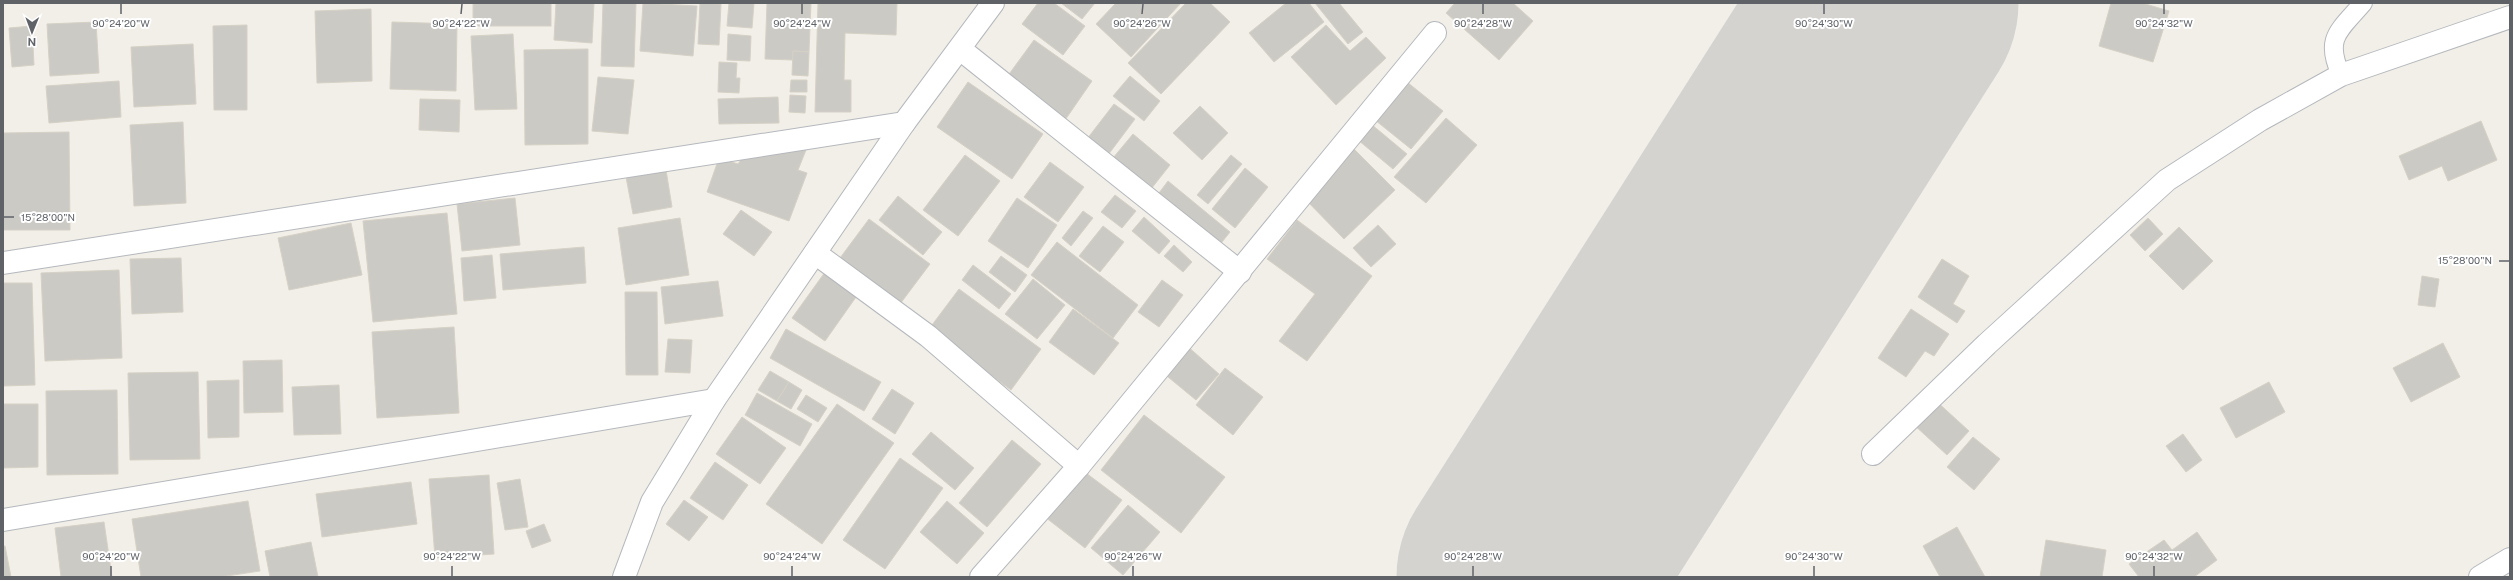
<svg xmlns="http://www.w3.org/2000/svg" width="2513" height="580" font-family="'Public Sans',sans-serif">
<rect width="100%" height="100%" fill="#f1efe8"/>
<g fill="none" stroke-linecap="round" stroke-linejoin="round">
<path stroke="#d4d3d0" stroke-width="257" d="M 1525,577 L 1890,3"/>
</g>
<g fill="#cccac5" stroke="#d6d1c6">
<rect x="473" y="3" width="78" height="23"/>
<path d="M 556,3 L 594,3 L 592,43 L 554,40 Z"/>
<path d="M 603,3 L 636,3 L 634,67 L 601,66 Z"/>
<path d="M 643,3 L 697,6 L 693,56 L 640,51 Z"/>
<path d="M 700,3 L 721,4 L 719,45 L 698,44 Z"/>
<path d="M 729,3 L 754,3 L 752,28 L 727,26 Z"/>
<path d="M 767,3 L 811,3 L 809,52 L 793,51 L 793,60 L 765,59 Z"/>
<path d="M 818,3 L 897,3 L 896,35 L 845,33 L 844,80 L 851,80 L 851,112 L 815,112 Z"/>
<path d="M 1038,3 L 1054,3 L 1085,26 L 1063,55 L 1022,24 Z"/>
<path d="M 1061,3 L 1095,3 L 1082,19 Z"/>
<path d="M 1116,3 L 1181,3 L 1131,57 L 1096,24 Z"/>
<path d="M 1186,3 L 1210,3 L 1230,22 L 1161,94 L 1128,63 Z"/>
<path d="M 1286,3 L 1309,3 L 1324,22 L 1274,62 L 1249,33 Z"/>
<path d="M 1315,3 L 1339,3 L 1363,32 L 1348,44 Z"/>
<path d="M 1455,3 L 1513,3 L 1533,21 L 1499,60 L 1446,13 Z"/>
<path d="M 2111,3 L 2142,3 L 2169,11 L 2153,62 L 2099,46 Z"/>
<path d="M 371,9 L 372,81 L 317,83 L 315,11 Z"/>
<path d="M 96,22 L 99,73 L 50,76 L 47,24 Z"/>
<path d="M 392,22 L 457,24 L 456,91 L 390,89 Z"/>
<path d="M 247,25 L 247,110 L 214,110 L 213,26 Z"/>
<path d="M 1326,25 L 1350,51 L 1366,37 L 1386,58 L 1336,105 L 1291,57 Z"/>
<path d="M 32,26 L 34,65 L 12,67 L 9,28 Z"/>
<path d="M 513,34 L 517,109 L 475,110 L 471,36 Z"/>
<path d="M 728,34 L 751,36 L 750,61 L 727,60 Z"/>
<path d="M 1034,40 L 1092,81 L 1063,123 L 1004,81 Z"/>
<path d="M 193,44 L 196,104 L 134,107 L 131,47 Z"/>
<path d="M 588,49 L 588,144 L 525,145 L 524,50 Z"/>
<path d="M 793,51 L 809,52 L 808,76 L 792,75 Z"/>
<path d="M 719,62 L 737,63 L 736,78 L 740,78 L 739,93 L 718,92 Z"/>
<path d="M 1130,76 L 1160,101 L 1144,121 L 1113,96 Z"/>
<path d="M 598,77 L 634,80 L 628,134 L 592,131 Z"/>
<path d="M 791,80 L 807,80 L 807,92 L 790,92 Z"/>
<path d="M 119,81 L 121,117 L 49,123 L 46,86 Z"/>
<path d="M 968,82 L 1043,134 L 1012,179 L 937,127 Z"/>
<path d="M 1407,82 L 1443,111 L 1411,149 L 1375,120 Z"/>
<path d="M 790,95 L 806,96 L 805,113 L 789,112 Z"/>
<path d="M 778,97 L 779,123 L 719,124 L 718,99 Z"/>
<path d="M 420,99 L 460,100 L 459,132 L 419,130 Z"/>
<path d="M 1114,104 L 1135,119 L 1108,155 L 1087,139 Z"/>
<path d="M 1200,106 L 1228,133 L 1202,160 L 1173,133 Z"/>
<path d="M 1446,118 L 1477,145 L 1426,203 L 1394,177 Z"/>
<path d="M 2481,121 L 2497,160 L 2448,181 L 2442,166 L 2409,180 L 2399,156 Z"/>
<path d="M 183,122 L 186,203 L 134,206 L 130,125 Z"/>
<path d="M 1371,124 L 1407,154 L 1393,169 L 1358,140 Z"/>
<path d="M 69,132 L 70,230 L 3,230 L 3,133 Z"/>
<path d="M 1133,134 L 1170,165 L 1151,189 L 1113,158 Z"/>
<path d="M 1354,149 L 1395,190 L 1344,239 L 1304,198 Z"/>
<path d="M 806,150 L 798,170 L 807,173 L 789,221 L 707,192 L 719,158 L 738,164 L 745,154 Z"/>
<path d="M 965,155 L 1000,181 L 958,236 L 923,210 Z"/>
<path d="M 1231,155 L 1242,164 L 1208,204 L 1197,195 Z"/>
<path d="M 1050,162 L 1084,187 L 1058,222 L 1024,197 Z"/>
<path d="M 1245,168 L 1268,187 L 1235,228 L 1212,209 Z"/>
<path d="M 666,170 L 672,207 L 633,214 L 626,177 Z"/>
<path d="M 1168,181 L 1230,232 L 1214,252 L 1153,201 Z"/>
<path d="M 1115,195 L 1136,211 L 1122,228 L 1101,212 Z"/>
<path d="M 898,196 L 942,232 L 923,255 L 879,220 Z"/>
<path d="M 515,198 L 520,245 L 462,251 L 457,204 Z"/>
<path d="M 1017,198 L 1057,225 L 1028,268 L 988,241 Z"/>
<path d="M 741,210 L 772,232 L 754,256 L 723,234 Z"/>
<path d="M 1083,211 L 1093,218 L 1071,246 L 1062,238 Z"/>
<path d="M 447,213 L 457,314 L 373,322 L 363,221 Z"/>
<path d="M 1144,217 L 1170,241 L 1159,254 L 1132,231 Z"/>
<path d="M 680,218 L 689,275 L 626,285 L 618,228 Z"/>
<path d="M 2148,218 L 2163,234 L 2145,251 L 2130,235 Z"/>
<path d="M 869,219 L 930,264 L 900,304 L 840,258 Z"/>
<path d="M 1297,220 L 1372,276 L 1307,361 L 1279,341 L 1315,294 L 1267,259 Z"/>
<path d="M 351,223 L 362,275 L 289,290 L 278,238 Z"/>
<path d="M 1378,225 L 1396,244 L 1371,267 L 1353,248 Z"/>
<path d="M 1103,226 L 1124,242 L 1100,272 L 1079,256 Z"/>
<path d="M 2179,227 L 2213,261 L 2183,290 L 2149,256 Z"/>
<path d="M 1057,242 L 1138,305 L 1113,338 L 1031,275 Z"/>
<path d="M 1174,245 L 1192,262 L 1183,272 L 1164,256 Z"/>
<path d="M 584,247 L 586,283 L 503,290 L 500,254 Z"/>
<path d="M 492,255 L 496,298 L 464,301 L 461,258 Z"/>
<path d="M 1001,256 L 1027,275 L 1015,292 L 989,272 Z"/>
<path d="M 181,258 L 183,312 L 132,314 L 130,259 Z"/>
<path d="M 1942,259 L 1969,276 L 1953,304 L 1965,311 L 1957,323 L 1918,297 Z"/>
<path d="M 973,265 L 1011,294 L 999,309 L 962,280 Z"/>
<path d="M 828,268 L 861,290 L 825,341 L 792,318 Z"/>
<path d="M 119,270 L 122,358 L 45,361 L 41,273 Z"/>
<path d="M 2422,276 L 2439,279 L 2435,307 L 2418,305 Z"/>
<path d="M 1033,279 L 1065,305 L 1037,339 L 1005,314 Z"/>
<path d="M 1162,280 L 1183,295 L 1159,327 L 1138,312 Z"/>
<path d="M 718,281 L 723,316 L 665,324 L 661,287 Z"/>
<path d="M 3,283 L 32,283 L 35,385 L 3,386 Z"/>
<path d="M 959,289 L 1041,349 L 1011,390 L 929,329 Z"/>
<path d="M 625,292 L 657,292 L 658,375 L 626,375 Z"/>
<path d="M 1073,309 L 1119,343 L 1094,375 L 1049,342 Z"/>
<path d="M 1911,309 L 1949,334 L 1934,356 L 1925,351 L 1906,377 L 1878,358 Z"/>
<path d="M 454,327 L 459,413 L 377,418 L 372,332 Z"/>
<path d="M 786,329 L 881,382 L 864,411 L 770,358 Z"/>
<path d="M 668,339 L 692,340 L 690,373 L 665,372 Z"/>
<path d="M 2443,343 L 2460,377 L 2411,402 L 2393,368 Z"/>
<path d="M 1186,345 L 1219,374 L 1196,400 L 1162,372 Z"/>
<path d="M 282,360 L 283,412 L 244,413 L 243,361 Z"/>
<path d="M 1225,368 L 1263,397 L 1233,435 L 1196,405 Z"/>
<path d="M 770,371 L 789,382 L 777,401 L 758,390 Z"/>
<path d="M 198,372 L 200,459 L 130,460 L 128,373 Z"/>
<path d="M 239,380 L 239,437 L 208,438 L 207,381 Z"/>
<path d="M 789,382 L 802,390 L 791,409 L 777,401 Z"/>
<path d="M 2269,382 L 2285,412 L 2236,438 L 2220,408 Z"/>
<path d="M 339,385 L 341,434 L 294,435 L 292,387 Z"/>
<path d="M 892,389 L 914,403 L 895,434 L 872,419 Z"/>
<path d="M 117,390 L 118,474 L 47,475 L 46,391 Z"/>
<path d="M 757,393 L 812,424 L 800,446 L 745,415 Z"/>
<path d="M 806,395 L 827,408 L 818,422 L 797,409 Z"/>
<path d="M 1935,400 L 1969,431 L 1947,455 L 1913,424 Z"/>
<path d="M 3,404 L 38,404 L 38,467 L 3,468 Z"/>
<path d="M 837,404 L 894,443 L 822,544 L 766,504 Z"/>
<path d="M 1144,415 L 1225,477 L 1181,533 L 1101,470 Z"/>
<path d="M 742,417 L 786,448 L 760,484 L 716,454 Z"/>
<path d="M 931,432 L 974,468 L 955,490 L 912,454 Z"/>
<path d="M 2183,434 L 2202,460 L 2186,472 L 2166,446 Z"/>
<path d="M 1973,437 L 2000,459 L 1974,490 L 1947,467 Z"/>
<path d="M 1012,440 L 1041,464 L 987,527 L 959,503 Z"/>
<path d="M 900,458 L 943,488 L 885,569 L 843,540 Z"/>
<path d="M 715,462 L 748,485 L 723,520 L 690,498 Z"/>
<path d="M 1082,470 L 1122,500 L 1085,548 L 1045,517 Z"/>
<path d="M 489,475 L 494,554 L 435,558 L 429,479 Z"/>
<path d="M 520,479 L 528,527 L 505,530 L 497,483 Z"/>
<path d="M 411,482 L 417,524 L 322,537 L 316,494 Z"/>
<path d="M 684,500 L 708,517 L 689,541 L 666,524 Z"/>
<path d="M 248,501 L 260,571 L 220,577 L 141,577 L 132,519 Z"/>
<path d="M 947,501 L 984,533 L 957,564 L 920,532 Z"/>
<path d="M 1128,505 L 1160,532 L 1123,575 L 1091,548 Z"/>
<path d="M 104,522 L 112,577 L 61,577 L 55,528 Z"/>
<path d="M 544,524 L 551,541 L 532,548 L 526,531 Z"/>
<path d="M 1957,527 L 1985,577 L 1940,577 L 1923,546 Z"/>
<path d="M 2197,532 L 2217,560 L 2194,577 L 2139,577 L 2129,564 L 2164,540 L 2172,550 Z"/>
<path d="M 2046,540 L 2106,550 L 2102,577 L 2040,577 Z"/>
<path d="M 311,542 L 318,577 L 270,577 L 265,551 Z"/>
<path d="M 3,546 L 5,546 L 11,577 L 3,577 Z"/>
</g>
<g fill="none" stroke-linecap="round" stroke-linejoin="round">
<defs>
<path id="lane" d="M 2341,75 C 2324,38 2339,31 2363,3"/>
<g id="street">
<path d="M 960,49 L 1240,272"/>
<path d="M 815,253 L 928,336 L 1079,466 L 981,577"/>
<path d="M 3,263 L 904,123"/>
<path d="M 1873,454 L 1987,344 L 2167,180 L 2260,120 L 2341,75 L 2510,17"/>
<path d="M 1079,466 L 1435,33"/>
<path d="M 3,520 L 714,400"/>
<path d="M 624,577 L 652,502 L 714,400 L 904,123 L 993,3"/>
<path d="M 2480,577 L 2510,559"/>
</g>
</defs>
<use href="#lane" stroke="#b5b8bc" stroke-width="20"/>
<use href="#street" stroke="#b5b8bc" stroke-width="24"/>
<use href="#lane" stroke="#fff" stroke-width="18"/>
<use href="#street" stroke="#fff" stroke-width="22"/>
</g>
<path fill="none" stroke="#5f6368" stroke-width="1.5" d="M 121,14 L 121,4M 461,14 L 462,4M 802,14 L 802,4M 1142,14 L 1143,4M 1483,14 L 1483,4M 1824,14 L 1824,4M 2164,14 L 2164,4M 4,217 L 14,217M 2499,261 L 2509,261M 111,576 L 111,566M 452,576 L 452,566M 792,576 L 792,566M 1133,576 L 1133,566M 1473,576 L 1473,566M 1814,576 L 1814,566M 2154,576 L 2154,566"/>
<g font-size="10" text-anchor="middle" fill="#5f6368" stroke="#fff" stroke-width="4" stroke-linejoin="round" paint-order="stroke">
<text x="121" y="27">90°24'20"W</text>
<text x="461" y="27">90°24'22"W</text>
<text x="802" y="27">90°24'24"W</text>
<text x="1142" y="27">90°24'26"W</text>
<text x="1483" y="27">90°24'28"W</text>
<text x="1824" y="27">90°24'30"W</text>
<text x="2164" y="27">90°24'32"W</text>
<text x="48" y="221">15°28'00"N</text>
<text x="2465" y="264">15°28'00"N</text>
<text x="111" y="560">90°24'20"W</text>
<text x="452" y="560">90°24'22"W</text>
<text x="792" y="560">90°24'24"W</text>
<text x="1133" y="560">90°24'26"W</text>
<text x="1473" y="560">90°24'28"W</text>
<text x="1814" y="560">90°24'30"W</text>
<text x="2154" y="560">90°24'32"W</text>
</g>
<rect width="2513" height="580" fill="none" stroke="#5f6368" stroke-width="8"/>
<g transform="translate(32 32) rotate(181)" stroke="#ffffff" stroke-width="3" paint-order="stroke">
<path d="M0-3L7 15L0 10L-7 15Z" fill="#5f6368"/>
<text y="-6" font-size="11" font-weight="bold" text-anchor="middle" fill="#5f6368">N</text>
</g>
</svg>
